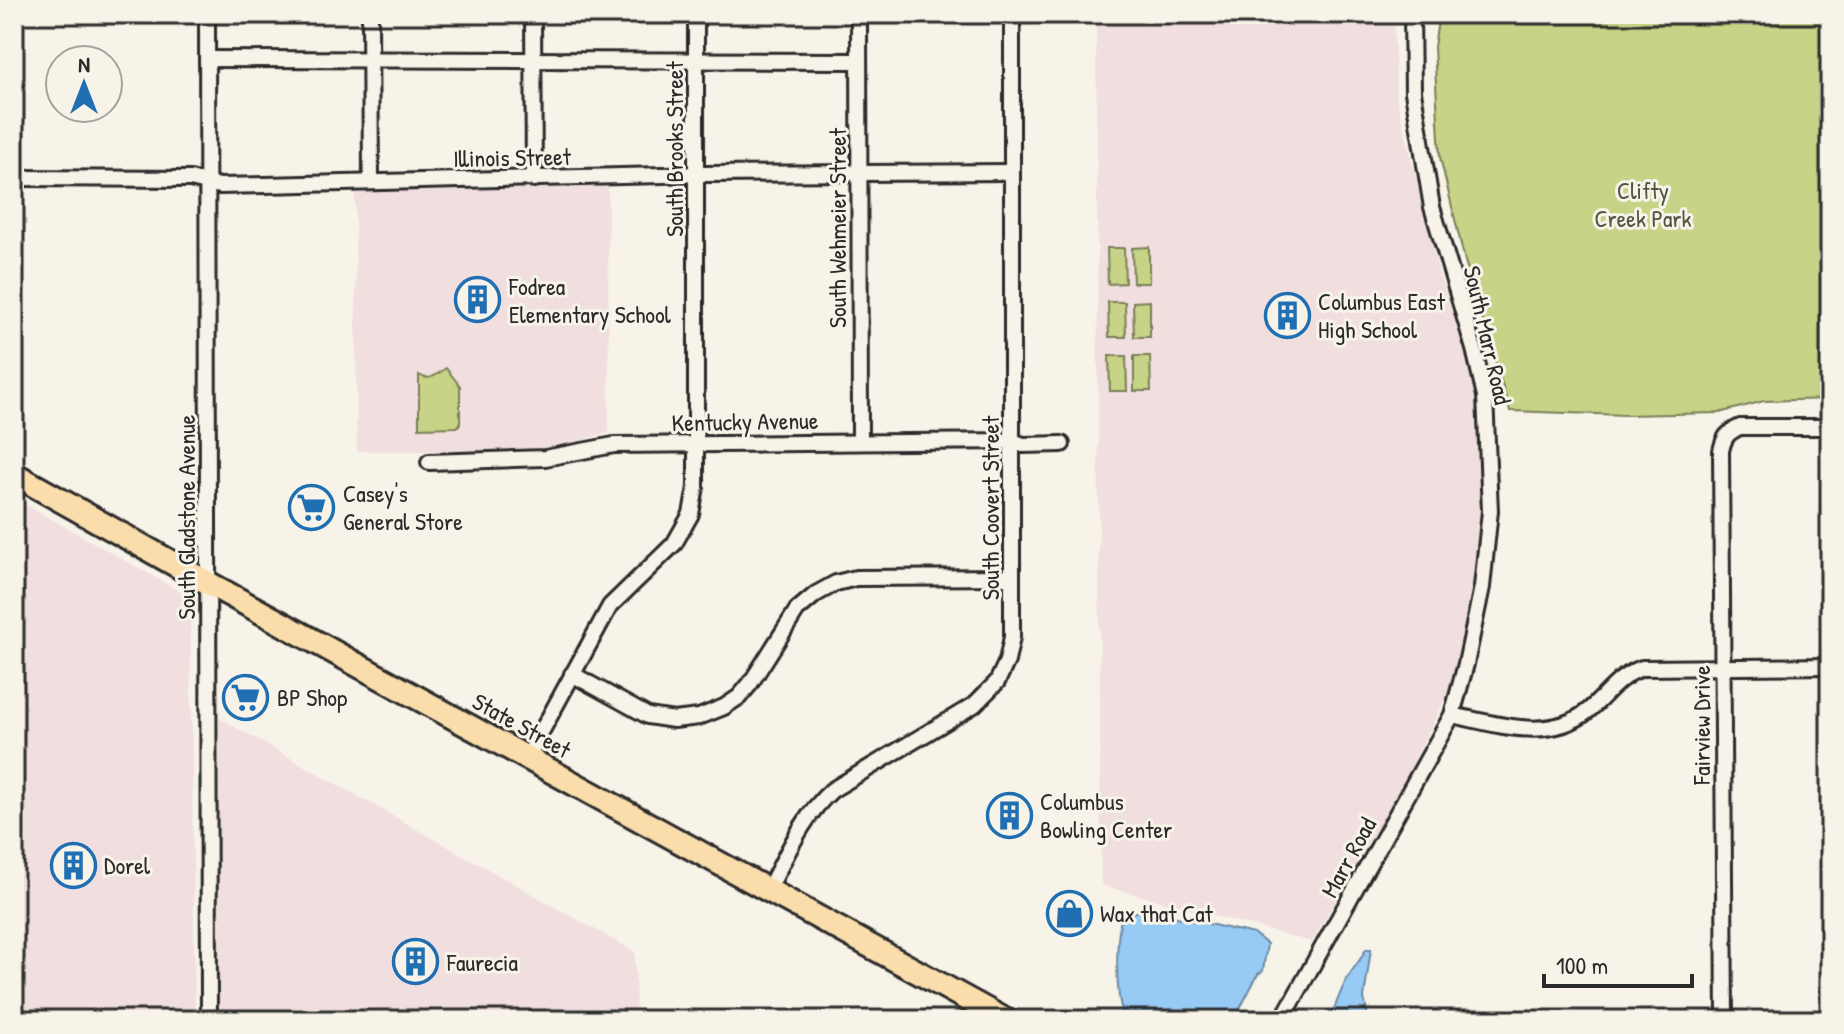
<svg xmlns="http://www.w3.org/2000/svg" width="1844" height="1034" font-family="'Patrick Hand',sans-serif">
<rect width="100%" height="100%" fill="#f7f3e8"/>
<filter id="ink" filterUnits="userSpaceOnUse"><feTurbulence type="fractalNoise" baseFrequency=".0125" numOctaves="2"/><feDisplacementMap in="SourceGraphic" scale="16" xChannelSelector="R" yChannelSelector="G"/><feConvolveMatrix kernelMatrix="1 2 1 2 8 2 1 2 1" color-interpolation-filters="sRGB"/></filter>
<g filter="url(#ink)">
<g fill="#f1dede">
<path d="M 1096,14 L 1394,14 L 1396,96 L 1440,277 L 1471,369 L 1479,422 L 1483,497 L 1475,591 L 1453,682 L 1407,776 L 1312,942 L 1101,885 Z"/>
<path d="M 608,186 L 609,432 L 568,444 L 515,451 L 357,451 L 355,189 Z"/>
<path d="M 14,498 L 183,593 L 190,613 L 195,1020 L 14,1020 Z"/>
<path d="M 219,718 L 635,952 L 636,1018 L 657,1020 L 218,1020 Z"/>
</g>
<g fill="#c7d387" stroke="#797f59" stroke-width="2">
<path d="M 1439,14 L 1830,14 L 1830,399 L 1764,401 L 1719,413 L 1626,415 L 1510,411 L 1465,261 L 1440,157 L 1434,47 Z"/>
<path d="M 1149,247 L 1149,283 L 1133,283 L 1132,248 Z"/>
<path d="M 1107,248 L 1124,248 L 1125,283 L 1108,284 Z"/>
<path d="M 1150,301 L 1150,337 L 1134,337 L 1133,302 Z"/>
<path d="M 1108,302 L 1125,302 L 1126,337 L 1109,337 Z"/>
<path d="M 1109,356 L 1126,356 L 1127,391 L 1110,391 Z"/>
<path d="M 1134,356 L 1150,356 L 1151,391 L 1134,391 Z"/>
<path d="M 446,368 L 460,386 L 460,424 L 457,427 L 419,428 L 419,375 C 430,382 437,374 446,368 Z"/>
</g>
<g fill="#97caf4" stroke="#6c8aa4" stroke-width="2">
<path d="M 1145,910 L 1254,934 L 1267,944 L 1263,971 L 1258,974 L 1234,1020 L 1126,1020 C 1114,1001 1116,937 1122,915 Z"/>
<path d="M 1366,949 L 1371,949 L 1364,998 L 1369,1020 L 1329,1020 C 1336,1006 1340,991 1348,977 C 1354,967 1361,960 1366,949 Z"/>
</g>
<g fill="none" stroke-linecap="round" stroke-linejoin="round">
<defs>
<g id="minor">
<path d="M 207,14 L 209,1020"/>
<path d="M 370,14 L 371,182"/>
<path d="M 533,14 L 534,179"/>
<path d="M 859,14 L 860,442"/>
<path d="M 207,59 L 858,61"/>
<path d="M 14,178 L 190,179 L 220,186 L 704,174 L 1011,172"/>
<path d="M 429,462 L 545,458 L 614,445 L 1013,441 L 1023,445 L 1062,444"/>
<path d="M 572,674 L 648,716 L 674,720 L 699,717 L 724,707 L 739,697 L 750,684 L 797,610 L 816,594 L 836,583 L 856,578 L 1012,577"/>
<path d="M 1452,715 C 1496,724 1550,743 1589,710 C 1609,693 1617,677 1642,668 L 1830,666"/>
<path d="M 527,758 L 610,606 L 674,544 L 691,514 L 696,487 L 696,14"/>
<path d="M 768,890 C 787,855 802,817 832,790 L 974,705 L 997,682 L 1007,661 L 1012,637 L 1012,14"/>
<path d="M 1282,1020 L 1452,715 L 1466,664 L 1482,587 L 1490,511 L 1485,396 L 1474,349 L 1432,207 L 1413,92 L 1412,14"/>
<path d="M 1725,1020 L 1721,451 C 1724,437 1727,433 1740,427 L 1830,427"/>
</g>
<path id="highway" d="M 14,474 L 208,583 L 1005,1020"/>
</defs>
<use href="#minor" stroke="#2b2b2b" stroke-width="20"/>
<use href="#highway" stroke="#2b2b2b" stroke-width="28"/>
<use href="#minor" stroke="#f7f3e8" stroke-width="14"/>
<use href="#highway" stroke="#faddab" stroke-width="22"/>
</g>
</g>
<defs>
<symbol id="building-ring" viewBox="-11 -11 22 22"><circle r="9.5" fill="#f7f3e8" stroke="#1f6fb2" stroke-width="1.5"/><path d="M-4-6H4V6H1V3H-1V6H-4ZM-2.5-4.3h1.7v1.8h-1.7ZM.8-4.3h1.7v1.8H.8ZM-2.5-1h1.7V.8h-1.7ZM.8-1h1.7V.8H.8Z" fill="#1f6fb2"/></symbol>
<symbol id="supermarket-ring" viewBox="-11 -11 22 22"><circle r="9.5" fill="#f7f3e8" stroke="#1f6fb2" stroke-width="1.5"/><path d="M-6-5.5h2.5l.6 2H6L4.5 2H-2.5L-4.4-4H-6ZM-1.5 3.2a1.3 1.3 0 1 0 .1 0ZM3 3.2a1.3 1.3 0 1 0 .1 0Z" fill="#1f6fb2"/></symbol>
<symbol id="shop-ring" viewBox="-11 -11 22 22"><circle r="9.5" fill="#f7f3e8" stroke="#1f6fb2" stroke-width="1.5"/><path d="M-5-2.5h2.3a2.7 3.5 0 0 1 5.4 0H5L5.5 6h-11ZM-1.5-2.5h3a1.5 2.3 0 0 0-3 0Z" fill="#1f6fb2"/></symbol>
</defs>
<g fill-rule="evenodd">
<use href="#building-ring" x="452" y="274" width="51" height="51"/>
<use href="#building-ring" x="1262" y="290" width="51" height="51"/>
<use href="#supermarket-ring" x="286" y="482" width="51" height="51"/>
<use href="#supermarket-ring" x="220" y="672" width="51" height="51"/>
<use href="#building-ring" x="984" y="790" width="51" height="51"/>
<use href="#building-ring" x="48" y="840" width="51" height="51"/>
<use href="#shop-ring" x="1044" y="888" width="51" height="51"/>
<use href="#building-ring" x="390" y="936" width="51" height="51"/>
</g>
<g text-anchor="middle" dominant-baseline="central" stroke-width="6" stroke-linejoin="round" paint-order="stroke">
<g font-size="24" fill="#2b2b2b" stroke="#f7f3e8">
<text transform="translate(674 149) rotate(-90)">South Brooks Street</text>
<text transform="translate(512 157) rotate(-1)">Illinois Street</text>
<text transform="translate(837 228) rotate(-90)">South Wehmeier Street</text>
<text transform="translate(1488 335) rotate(77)">South Marr Road</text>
<text transform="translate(745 421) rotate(-1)">Kentucky Avenue</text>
<text transform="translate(990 508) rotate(-90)">South Coovert Street</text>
<text transform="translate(186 517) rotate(-90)">South Gladstone Avenue</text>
<text transform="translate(522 725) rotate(29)">State Street</text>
<text transform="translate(1701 725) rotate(-90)">Fairview Drive</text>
<text transform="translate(1348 857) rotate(-61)">Marr Road</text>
</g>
<g font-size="24" fill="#525542" stroke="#f7f3e8">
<text x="1643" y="190">Clifty<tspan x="1643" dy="28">Creek Park</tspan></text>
</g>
<g font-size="24" fill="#2b2b2b" stroke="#f7f3e8" text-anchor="start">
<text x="509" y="286">Fodrea<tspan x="509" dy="28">Elementary School</tspan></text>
<text x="1318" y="301">Columbus East<tspan x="1318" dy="28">High School</tspan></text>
<text x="343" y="493">Casey's<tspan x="343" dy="28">General Store</tspan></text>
<text x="277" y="697">BP Shop</text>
<text x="1040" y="801">Columbus<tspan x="1040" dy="28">Bowling Center</tspan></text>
<text x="104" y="865">Dorel</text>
<text x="1100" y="913">Wax that Cat</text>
<text x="447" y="962">Faurecia</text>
</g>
</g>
<rect width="1844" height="1034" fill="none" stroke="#f7f3e8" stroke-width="48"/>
<rect x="24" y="24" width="1796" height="986" fill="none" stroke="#2b2b2b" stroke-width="3" filter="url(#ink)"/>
<g transform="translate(84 84)"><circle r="38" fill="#f7f3e8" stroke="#a5a39c" stroke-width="2"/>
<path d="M0-6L14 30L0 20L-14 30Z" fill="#1f6fb2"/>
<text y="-12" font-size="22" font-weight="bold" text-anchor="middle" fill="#2b2b2b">N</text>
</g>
<path d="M1544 974v12h148v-12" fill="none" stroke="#2b2b2b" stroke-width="4"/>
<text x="1556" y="974" font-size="24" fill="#2b2b2b" stroke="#f7f3e8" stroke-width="6" paint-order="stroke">100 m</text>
</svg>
